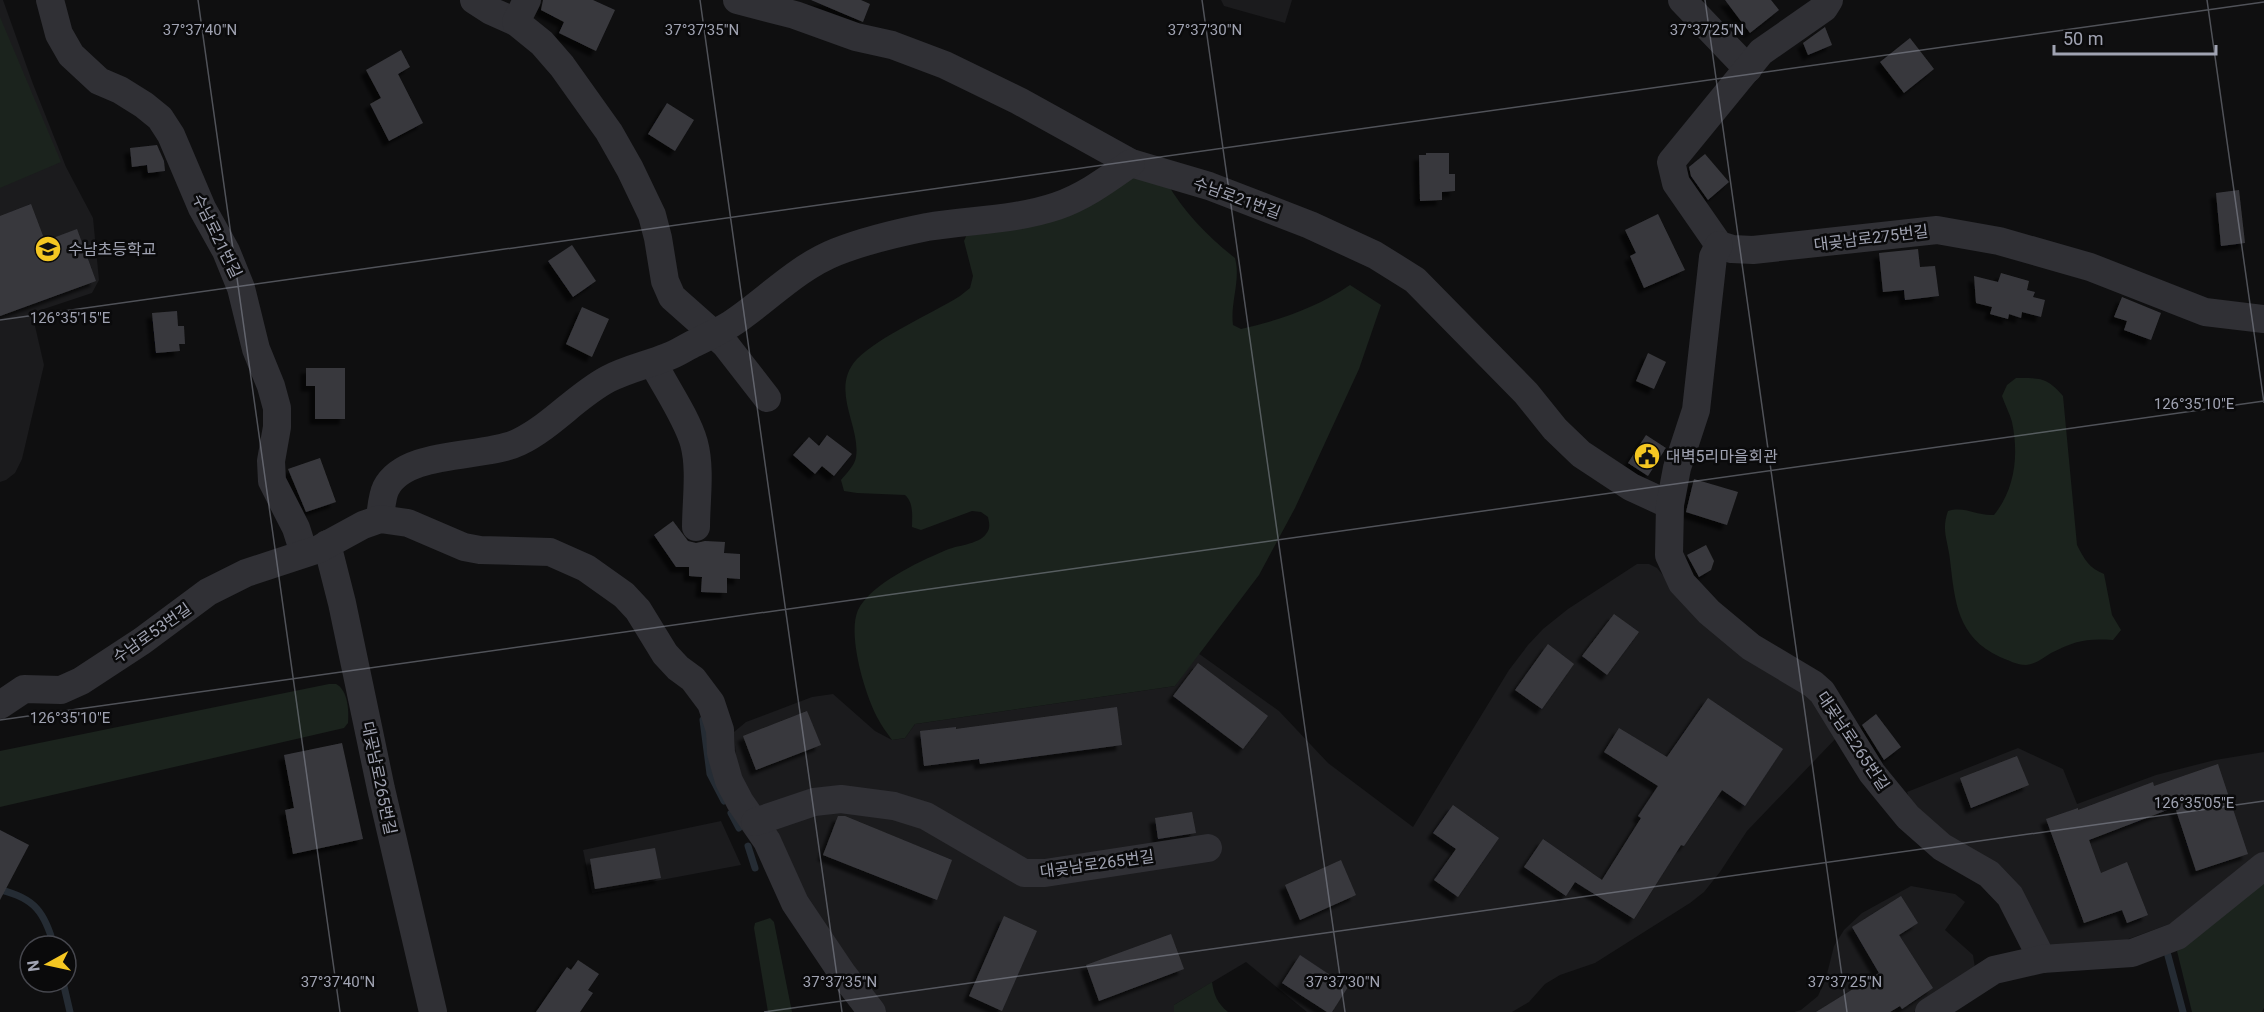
<svg xmlns="http://www.w3.org/2000/svg" width="2264" height="1012" font-family="Roboto,'Noto Sans KR',sans-serif">
<defs>
<filter id="shadow"><feDropShadow dx="-5.5" dy="5.5" stdDeviation="1.5" flood-color="#0009"/></filter>
</defs>
<rect width="100%" height="100%" fill="#0f0f10"/>
<g fill="#1b1b1d">
<path d="M 0,0 L 3,0 L 33,84 L 66,167 L 93,218 L 99,280 L 92,293 L 32,313 L 44,365 L 22,459 L 15,473 L 6,480 L 0,482 Z"/>
<path d="M 1221,0 L 1292,0 L 1285,23 L 1224,6 Z"/>
<path d="M 1637,564 L 1649,564 L 1657,568 L 1676,591 L 1813,692 L 1840,734 L 1747,831 L 1720,872 L 1704,892 L 1690,903 L 1595,963 L 1560,975 L 1545,984 L 1529,1002 L 1512,1012 L 1307,1012 L 1246,962 L 1174,1005 L 1174,1012 L 886,1012 L 872,999 L 845,965 L 742,781 L 736,758 L 734,732 L 746,722 L 812,697 L 833,694 L 875,731 L 892,740 L 905,738 L 915,724 L 1175,686 L 1198,653 L 1279,711 L 1328,763 L 1413,827 L 1509,670 L 1528,645 L 1543,629 L 1568,609 Z"/>
<path d="M 2018,748 L 2063,769 L 2077,804 L 2156,775 L 2215,760 L 2264,752 L 2264,857 L 2186,918 L 2115,944 L 2055,947 L 2044,941 L 1914,812 L 1907,792 Z"/>
<path d="M 721,821 L 741,865 L 592,893 L 583,850 Z"/>
<path d="M 1911,886 L 1955,894 L 1965,902 L 1945,930 L 1973,955 L 1975,968 L 1914,1012 L 1794,1012 L 1801,1010 L 1818,996 L 1826,978 L 1834,946 L 1844,930 L 1862,913 Z"/>
</g>
<g fill="#1b231d">
<path d="M 0,17 L 61,162 L 0,188 Z"/>
<path d="M 1138,175 L 1167,183 C 1183,211 1209,238 1235,258 C 1241,280 1230,303 1233,325 L 1241,329 C 1280,320 1316,308 1350,285 L 1381,305 L 1359,369 L 1295,508 L 1259,575 L 1175,686 L 915,724 L 905,738 L 892,740 C 887,733 881,725 877,717 C 865,694 847,635 858,610 C 871,584 918,562 944,551 C 956,545 978,545 986,534 C 991,528 989,523 988,517 L 981,512 L 972,511 L 921,530 L 912,527 C 912,516 914,503 905,495 L 857,493 L 844,491 L 841,480 C 846,474 855,465 856,457 C 861,426 829,389 857,359 C 880,336 931,314 960,296 L 970,288 L 973,276 L 964,241 L 968,232 Z"/>
<path d="M 2016,378 C 2040,378 2047,377 2063,396 L 2077,545 C 2084,559 2089,568 2104,574 L 2112,615 L 2121,630 L 2113,640 C 2086,638 2075,641 2051,653 C 2043,658 2036,664 2026,665 C 2017,665 2008,660 2000,657 C 1957,637 1955,602 1950,560 C 1948,540 1941,531 1948,511 C 1966,506 1975,516 1994,515 C 2015,489 2019,455 2012,422 C 2010,414 2005,405 2002,396 L 2007,385 Z"/>
<path d="M 329,684 L 336,684 C 348,690 349,711 348,723 L 344,728 L 0,807 L 0,751 Z"/>
<path d="M 2264,881 L 2264,1008 L 2262,1012 L 2192,1012 L 2177,951 Z"/>
<path d="M 770,918 L 774,922 L 792,1012 L 768,1012 L 754,928 L 755,923 Z"/>
<path d="M 1212,982 C 1214,995 1217,1003 1228,1012 L 1174,1012 L 1174,1005 Z"/>
</g>
<g fill="none" stroke-linecap="round" stroke-linejoin="round">
<g stroke="#252c34" stroke-width="7">
<path d="M 703,720 L 710,774 L 724,801"/>
<path d="M 731,813 L 739,828"/>
<path d="M 748,846 L 755,868"/>
<path d="M 0,890 C 35,898 45,913 54,946"/>
<path d="M 2167,952 L 2183,1012"/>
<path d="M 63,982 L 70,1012"/>
</g>
</g>
<g fill="#39393e" filter="url(#shadow)">
<path d="M 543,0 L 593,0 L 615,10 L 596,51 L 559,33 L 564,22 L 541,10 Z"/>
<path d="M 811,0 L 861,0 L 870,4 L 863,22 Z"/>
<path d="M 1725,0 L 1771,0 L 1779,10 L 1750,33 Z"/>
<path d="M 1825,27 L 1832,45 L 1808,55 L 1803,43 Z"/>
<path d="M 1910,38 L 1934,69 L 1904,93 L 1880,62 Z"/>
<path d="M 401,50 L 410,67 L 398,74 L 423,123 L 389,141 L 370,104 L 381,98 L 366,70 Z"/>
<path d="M 667,103 L 694,120 L 675,151 L 648,134 Z"/>
<path d="M 157,145 L 164,161 L 165,171 L 148,173 L 147,165 L 132,167 L 130,148 Z"/>
<path d="M 1426,153 L 1449,153 L 1449,174 L 1455,174 L 1455,191 L 1442,192 L 1442,200 L 1420,201 L 1419,155 L 1426,155 Z"/>
<path d="M 1705,154 L 1729,182 L 1708,200 L 1691,176 L 1689,167 Z"/>
<path d="M 2239,190 L 2245,243 L 2221,246 L 2216,193 Z"/>
<path d="M 31,204 L 45,241 L 77,229 L 96,281 L 0,316 L 0,216 Z"/>
<path d="M 1658,214 L 1685,270 L 1644,288 L 1630,256 L 1636,253 L 1625,230 Z"/>
<path d="M 572,245 L 596,281 L 573,297 L 548,261 Z"/>
<path d="M 1918,249 L 1920,267 L 1935,266 L 1939,296 L 1905,300 L 1904,290 L 1883,292 L 1879,253 Z"/>
<path d="M 2001,273 L 2029,281 L 2027,290 L 2035,292 L 2033,297 L 2045,300 L 2041,317 L 2022,312 L 2021,318 L 2009,314 L 2008,319 L 1990,314 L 1992,307 L 1976,303 L 1974,276 L 1998,282 Z"/>
<path d="M 2122,297 L 2161,313 L 2151,340 L 2124,330 L 2127,321 L 2114,317 Z"/>
<path d="M 582,307 L 609,319 L 592,357 L 566,344 Z"/>
<path d="M 177,311 L 178,326 L 184,326 L 185,344 L 179,344 L 180,351 L 156,353 L 152,313 Z"/>
<path d="M 1648,353 L 1666,362 L 1654,389 L 1636,381 Z"/>
<path d="M 306,368 L 345,368 L 345,419 L 315,419 L 315,386 L 306,386 Z"/>
<path d="M 827,435 L 852,454 L 834,476 L 822,466 L 815,474 L 793,455 L 809,437 L 819,446 Z"/>
<path d="M 1646,435 L 1666,448 L 1648,476 L 1628,463 Z"/>
<path d="M 320,458 L 336,502 L 306,512 L 288,469 Z"/>
<path d="M 1694,479 L 1738,492 L 1727,525 L 1686,512 Z"/>
<path d="M 673,521 L 688,541 L 696,543 L 705,541 L 725,542 L 724,553 L 740,554 L 740,579 L 727,578 L 727,593 L 701,592 L 702,577 L 689,576 L 689,567 L 676,567 L 654,535 Z"/>
<path d="M 1706,545 L 1714,561 L 1711,570 L 1699,577 L 1687,555 Z"/>
<path d="M 1614,614 L 1639,632 L 1607,675 L 1582,656 Z"/>
<path d="M 1548,644 L 1574,664 L 1542,709 L 1515,690 Z"/>
<path d="M 1198,663 L 1268,716 L 1243,749 L 1173,696 Z"/>
<path d="M 1708,698 L 1783,749 L 1745,806 L 1722,790 L 1684,846 L 1681,845 L 1634,919 L 1575,882 L 1566,896 L 1524,867 L 1543,839 L 1602,880 L 1641,818 L 1638,816 L 1658,786 L 1604,752 L 1619,728 L 1667,757 Z"/>
<path d="M 1117,707 L 1122,745 L 980,764 L 979,759 L 924,766 L 920,731 L 956,727 L 956,729 Z"/>
<path d="M 807,711 L 821,745 L 756,770 L 743,736 Z"/>
<path d="M 1876,714 L 1901,747 L 1884,760 L 1862,725 Z"/>
<path d="M 342,743 L 363,839 L 293,854 L 285,810 L 294,808 L 284,755 Z"/>
<path d="M 2017,756 L 2029,785 L 1971,808 L 1960,778 Z"/>
<path d="M 2218,764 L 2248,854 L 2196,871 L 2175,807 L 2089,840 L 2101,873 L 2127,862 L 2148,915 L 2127,923 L 2122,910 L 2084,923 L 2046,819 L 2078,808 L 2078,810 L 2153,782 L 2154,786 Z"/>
<path d="M 1453,805 L 1499,838 L 1458,897 L 1434,880 L 1456,849 L 1433,833 Z"/>
<path d="M 1192,812 L 1196,833 L 1158,839 L 1155,818 Z"/>
<path d="M 838,816 L 845,816 L 952,860 L 937,900 L 823,855 Z"/>
<path d="M 0,830 L 29,845 L 0,900 Z"/>
<path d="M 655,848 L 661,878 L 595,889 L 590,859 Z"/>
<path d="M 1341,860 L 1356,895 L 1300,920 L 1285,885 Z"/>
<path d="M 1901,896 L 1918,923 L 1899,935 L 1933,988 L 1902,1009 L 1900,1006 L 1890,1012 L 1816,1012 L 1879,973 L 1852,927 Z"/>
<path d="M 1004,916 L 1037,931 L 1002,1011 L 969,996 Z"/>
<path d="M 1171,934 L 1184,969 L 1099,1001 L 1086,965 Z"/>
<path d="M 1300,955 L 1348,987 L 1332,1012 L 1327,1012 L 1282,983 Z"/>
<path d="M 578,960 L 599,974 L 588,990 L 593,993 L 580,1012 L 536,1012 L 567,967 L 571,970 Z"/>
</g>
<g fill="none" stroke-linecap="round" stroke-linejoin="round">
<g stroke="#303035" stroke-width="28">
<path d="M 50,0 L 59,34 L 71,55 L 99,81 L 120,90 L 144,105 L 160,118 L 171,135 L 202,208 L 226,251 L 241,288 L 256,349 L 271,386 L 277,408 L 277,427 L 271,461 L 272,481 L 296,528 L 304,553"/>
<path d="M 474,0 L 491,11 L 516,22"/>
<path d="M 527,0 L 516,22 L 542,43 L 562,66 L 609,132 L 630,169 L 652,215 L 658,238 L 665,281 L 672,297 L 725,344 L 767,398"/>
<path d="M 737,0 L 795,15 L 856,37 L 892,45 L 945,65 L 1019,101 L 1131,163 L 1209,186 L 1310,225 L 1375,255 L 1415,280 L 1526,393 L 1555,429 L 1581,454 L 1631,487 L 1670,505"/>
<path d="M 1682,0 L 1748,69"/>
<path d="M 1829,0 L 1824,8 L 1761,52 L 1671,162 L 1676,183 L 1719,245 L 1732,249 L 1753,250 L 1937,230 L 1999,241 L 2090,267 L 2205,312 L 2264,319"/>
<path d="M 1719,245 L 1713,257 L 1696,410 L 1677,468 L 1670,505 L 1669,555 L 1682,583 L 1709,612 L 1751,647 L 1813,684 L 1822,692 L 1872,773 L 1908,817 L 1942,847 L 1989,874 L 2010,896 L 2042,959"/>
<path d="M 653,363 C 665,386 687,418 694,443 C 701,469 696,501 696,527"/>
<path d="M 380,519 C 381,509 382,496 386,488 C 406,449 485,459 519,442 C 552,426 576,396 608,379 C 627,369 647,365 667,357 C 677,354 686,347 695,343 C 707,337 720,331 731,324 C 766,301 796,268 836,252 C 864,241 897,233 927,227 C 970,220 1016,220 1057,206 C 1084,197 1108,179 1131,163"/>
<path d="M 327,544 L 342,603 L 381,789 L 433,1012"/>
<path d="M 0,705 L 24,689 L 61,690 L 81,681 L 142,641 L 208,592 L 246,573 L 319,549 L 363,525 L 380,519 L 408,523 L 464,547 L 480,550 L 550,552 L 586,568 L 624,595 L 638,610 L 665,654 L 678,668 L 693,679 L 711,703 L 720,730 L 721,753 L 729,781 L 740,802 L 767,841 L 795,903 L 842,973 L 872,1012"/>
<path d="M 755,822 L 814,802 L 841,799 L 894,806 L 926,816 L 1024,873 L 1045,873 L 1208,848"/>
<path d="M 1929,1012 L 1994,970 L 2042,959 L 2132,953 L 2177,936 L 2264,866"/>
</g>
</g>
<path fill="none" stroke="#a0a3b2" stroke-width="1.5" stroke-opacity="0.45" d="M 198,0 L 340,1012M 700,0 L 842,1012M 1202,0 L 1345,1012M 1705,0 L 1847,1012M 2207,0 L 2264,403M 0,320 L 2264,2M 0,720 L 2264,401M 764,1012 L 2264,801"/>
<defs>
<symbol id="school-disc" viewBox="-11 -11 22 22"><circle r="9.5" fill="#f5c722" stroke="#0a0a0b"/><path d="M0-5L7-2L0 1L-7-2ZM-4 1L0 2.5L4 1V4Q0 6-4 4Z" fill="#111"/></symbol>
<symbol id="civic-disc" viewBox="-11 -11 22 22"><circle r="9.5" fill="#f5c722" stroke="#0a0a0b"/><path d="M-.6-6.5H3V-4.5H.6V-3L4-1V1h2V6H-6V1h2V-1L-.6-3ZM-1.2 2.5V6h2.4V2.5Z" fill="#111"/></symbol>
</defs>
<g fill-rule="evenodd">
<use href="#school-disc" x="33" y="234" width="30" height="30"/>
<use href="#civic-disc" x="1632" y="441" width="30" height="30"/>
</g>
<g text-anchor="middle" dominant-baseline="central" stroke-width="5" stroke-linejoin="round" paint-order="stroke">
<g font-size="16" fill="#a0a3b2" stroke="#0a0a0b">
<text transform="translate(1237 198) rotate(20)">수남로21번길</text>
<text transform="translate(217 236) rotate(64)">수남로21번길</text>
<text transform="translate(1871 238) rotate(-7)">대곶남로275번길</text>
<text transform="translate(152 633) rotate(-35)">수남로53번길</text>
<text transform="translate(1853 741) rotate(56)">대곶남로265번길</text>
<text transform="translate(379 778) rotate(78)">대곶남로265번길</text>
<text transform="translate(1097 864) rotate(-8)">대곶남로265번길</text>
</g>
<g font-size="16" fill="#a0a3b2" stroke="#0a0a0b" text-anchor="start">
<text x="68" y="249">수남초등학교</text>
<text x="1666" y="456">대벽5리마을회관</text>
</g>
</g>
<g font-size="15" text-anchor="middle" fill="#a0a3b2" stroke="#0a0a0b" stroke-width="5" stroke-linejoin="round" paint-order="stroke">
<text x="200" y="35">37°37'40"N</text>
<text x="702" y="35">37°37'35"N</text>
<text x="1205" y="35">37°37'30"N</text>
<text x="1707" y="35">37°37'25"N</text>
<text x="70" y="323">126°35'15"E</text>
<text x="2194" y="409">126°35'10"E</text>
<text x="70" y="723">126°35'10"E</text>
<text x="2194" y="808">126°35'05"E</text>
<text x="338" y="987">37°37'40"N</text>
<text x="840" y="987">37°37'35"N</text>
<text x="1343" y="987">37°37'30"N</text>
<text x="1845" y="987">37°37'25"N</text>
</g>
<g transform="translate(48 964) rotate(262)"><circle r="28" fill="#0a0a0b" stroke="#46474e" stroke-width="1.5"/>
<path d="M0-4.5L10 22L0 15L-10 22Z" fill="#f5c722"/>
<text y="-9" font-size="16" font-weight="bold" text-anchor="middle" fill="#a0a3b2">N</text>
</g>
<path d="M2054 45v9h162v-9" fill="none" stroke="#a0a3b2" stroke-width="3"/>
<text x="2063" y="45" font-size="18" fill="#a0a3b2" stroke="#0a0a0b" stroke-width="4.5" paint-order="stroke">50 m</text>
</svg>
